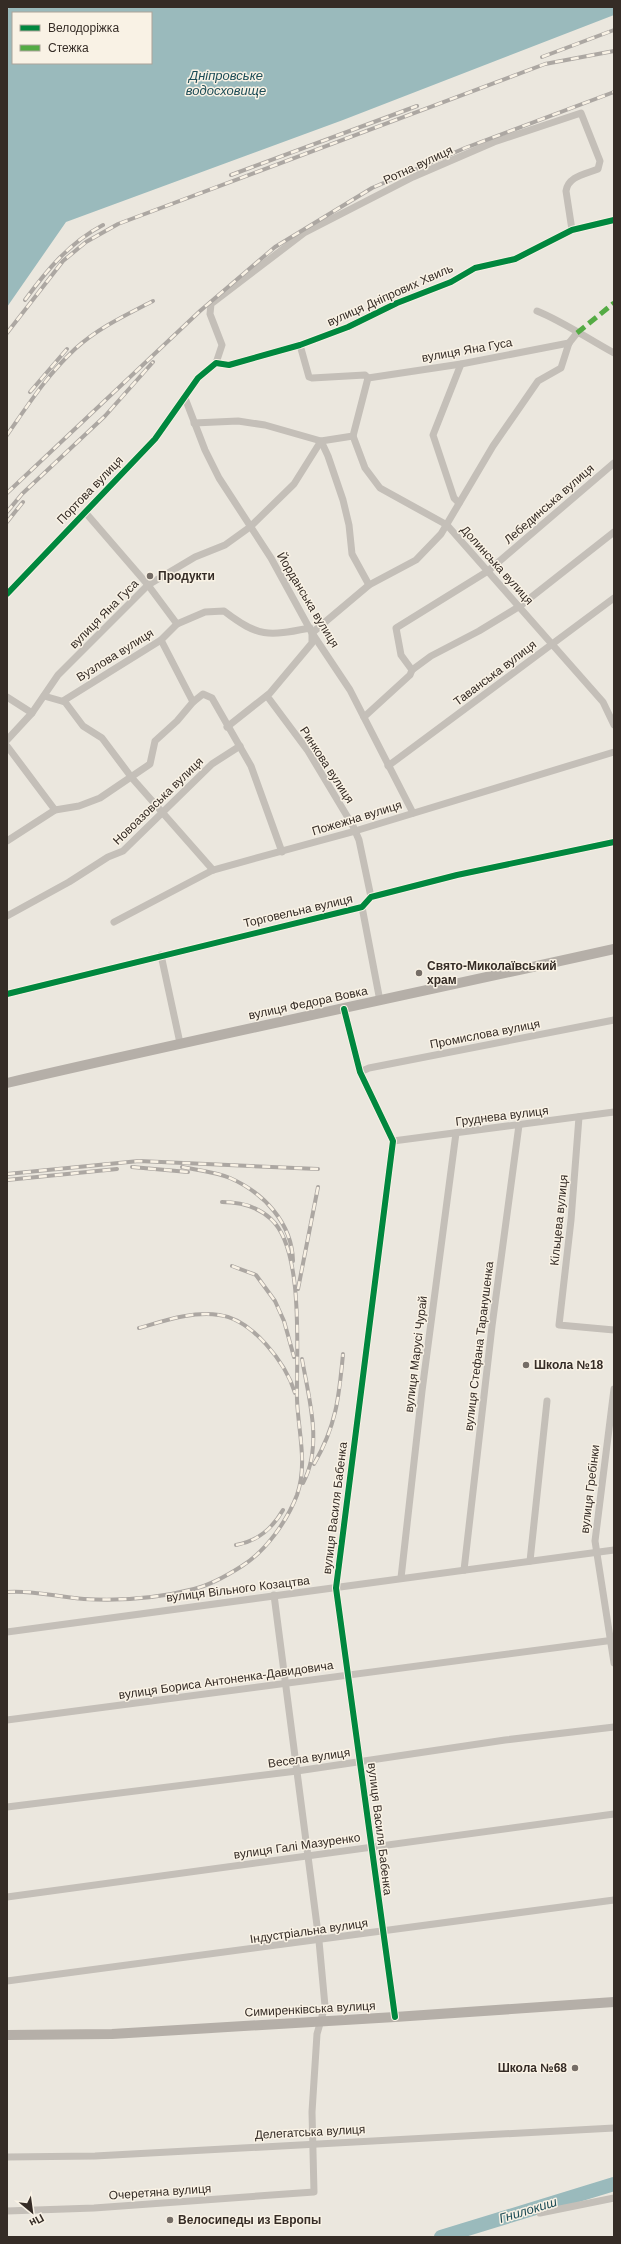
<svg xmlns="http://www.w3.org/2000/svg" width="621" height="2244" font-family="Arial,sans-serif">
<rect width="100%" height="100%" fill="#ebe7de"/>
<path fill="#9ababc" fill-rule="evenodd" d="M 11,7 L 614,7 L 614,15 L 343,120 L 66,222 L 7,307 L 7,9 ZM 13,13 L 151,13 L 151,63 L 13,63 Z"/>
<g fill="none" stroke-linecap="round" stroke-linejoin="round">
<path stroke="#9ababc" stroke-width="14" d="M 441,2237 L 614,2184"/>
<g stroke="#c4bfb8" stroke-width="7">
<path d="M 537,311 C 564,322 588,339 614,353"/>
<path d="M 300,345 L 309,377 L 312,378 L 365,375 L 368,378"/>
<path d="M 216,363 L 222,345 L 210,314 L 211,304 L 304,233 L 413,177 L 494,142 L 581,113 L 600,161 L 598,169 C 586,174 568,176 566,191 L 572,230"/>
<path d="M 185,398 L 205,450 L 219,478 L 271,558 L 312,633 L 350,690 L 413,813"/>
<path d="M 194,423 L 238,421 L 265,425 L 321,441 L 328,456 L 343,500 L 349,525 L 352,554 L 369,585"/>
<path d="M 353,436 L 365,468 L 380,488 L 447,525 L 603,702 L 614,725"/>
<path d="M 459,503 L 454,498 L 433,435 L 461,364"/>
<path d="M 85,512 L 148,585 L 177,624"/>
<path d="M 7,594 L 155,439 L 198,378 L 216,363 L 229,365 L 300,345 L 348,327 L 397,303 L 451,282 L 475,268 L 515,259 L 572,230 L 614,220"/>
<path d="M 161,640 L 193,702"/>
<path d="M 412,670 L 401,655 L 396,628 L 488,571 L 614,463"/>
<path d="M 44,696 L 65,702 L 83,726 L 102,738 L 132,778 L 213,870"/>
<path d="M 267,696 L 308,751 L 353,826 L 359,840 L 371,897"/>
<path d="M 7,697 L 32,713"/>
<path d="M 63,701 L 161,640 L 177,624 L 205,612 L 224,611 C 259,638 268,636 310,628"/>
<path d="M 364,717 L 410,675 L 412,670 L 431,656 L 479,631 L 520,606 L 614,532"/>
<path d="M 227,727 L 270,693 L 312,643 L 312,633 L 369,585 L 416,560 L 441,534 L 493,446 L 538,381 L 561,368 L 569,343 L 577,333"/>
<path d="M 7,740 L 32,713 L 58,675 L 148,585 L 195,557 L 225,545 L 250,527 L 294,484 L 321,441 L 353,436 L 368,378 L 461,364 L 569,343"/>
<path d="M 7,746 L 55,810"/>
<path d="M 388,766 L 614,598"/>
<path d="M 7,841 L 55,810 L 79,806 L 100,798 L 150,764 L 155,741 L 177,721 L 193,702 L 203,694 L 212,698 L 251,766 L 282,852"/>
<path d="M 362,907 L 380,1001"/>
<path d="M 7,916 L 69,882 L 108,857 L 123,851 L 212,764 L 240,746"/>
<path d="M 114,922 L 213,870 L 355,831 L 614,752"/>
<path d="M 161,955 L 180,1043"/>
<path d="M 7,994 L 362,907 L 371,897 L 457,875 L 614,842"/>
<path d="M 344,1009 L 360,1072 L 393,1141 L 336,1588 L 395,2017"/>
<path d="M 360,1072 L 369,1068 L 614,1020"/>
<path d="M 579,1117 L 571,1220 L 559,1325 L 614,1330"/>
<path d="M 393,1141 L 614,1112"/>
<path d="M 614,1389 L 595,1541 L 614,1663"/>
<path d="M 530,1561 L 547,1401"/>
<path d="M 464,1570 L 492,1326 L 519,1125"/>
<path d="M 401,1578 L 422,1391 L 456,1133"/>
<path d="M 7,1632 L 614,1550"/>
<path d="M 7,1720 L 614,1640"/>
<path d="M 7,1807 L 297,1771 L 505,1740 L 614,1727"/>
<path d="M 7,1897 L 614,1814"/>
<path d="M 7,1981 L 614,1900"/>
<path d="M 7,2157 L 95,2156 L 614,2128"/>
<path d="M 7,2211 L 94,2208 L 314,2192 L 312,2112 L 317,2034 L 325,2006 L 319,1941 L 274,1595"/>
<path d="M 540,2213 L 614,2198"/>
</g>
<g stroke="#b5afa8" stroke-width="10">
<path d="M 7,1083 C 209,1036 412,994 614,949"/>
<path d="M 7,2035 L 112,2034 L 395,2017 L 614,2002"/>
</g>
<defs>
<g id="rail">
<path d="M 542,57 L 614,30"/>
<path d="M 231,175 L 417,106"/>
<path d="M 25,300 C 47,270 69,243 103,225"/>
<path d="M 7,333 L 63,261 L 86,242 L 118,224 L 545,64 L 614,51"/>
<path d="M 30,392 L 67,349"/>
<path d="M 7,435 C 28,405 48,374 75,349 C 98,328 126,315 153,301"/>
<path d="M 7,493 L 200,311 L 275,247 L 372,188 L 465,148 L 614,92"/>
<path d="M 7,512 L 22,494 L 105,416 L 153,362"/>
<path d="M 7,522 L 23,502"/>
<path d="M 132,1167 L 188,1172"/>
<path d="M 182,1167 C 197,1170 216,1172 230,1178 C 264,1193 292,1223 293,1261"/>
<path d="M 7,1174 L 139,1161 L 318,1169"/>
<path d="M 7,1180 L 117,1169"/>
<path d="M 232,1266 L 256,1275 L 275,1301 L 284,1321 L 294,1357"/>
<path d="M 298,1289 L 318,1187"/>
<path d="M 139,1328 C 164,1321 192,1311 219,1315 C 252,1319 286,1363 295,1393"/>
<path d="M 302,1359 C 309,1399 323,1446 303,1483"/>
<path d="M 314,1464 C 336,1426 339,1398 343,1354"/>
<path d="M 236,1545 C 258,1541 272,1529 283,1510"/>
<path d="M 7,1592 C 33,1590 58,1597 84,1599 C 119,1601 159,1598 194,1589 C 210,1585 228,1575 242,1566 C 266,1551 287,1521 297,1495 C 308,1463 298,1431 297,1399 C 296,1356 305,1250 271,1219 C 257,1206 241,1202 222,1202"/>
</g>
</defs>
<use href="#rail" stroke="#aca7a2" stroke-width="4"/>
<use href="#rail" stroke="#f9f2e5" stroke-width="2.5" stroke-dasharray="8" stroke-linecap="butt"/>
<path stroke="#54ab44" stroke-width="5" stroke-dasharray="10 5" stroke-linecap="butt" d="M 577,333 L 614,303"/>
<defs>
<g id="cycleway">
<path d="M 7,594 L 155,439 L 198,378 L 216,363 L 229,365 L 300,345 L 348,327 L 397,303 L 451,282 L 475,268 L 515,259 L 572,230 L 614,220"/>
<path d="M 7,994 L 362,907 L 371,897 L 457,875 L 614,842"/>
<path d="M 344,1009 L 360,1072 L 393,1141 L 336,1588 L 395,2017"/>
</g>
</defs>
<use href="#cycleway" stroke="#f9f2e5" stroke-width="8"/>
<use href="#cycleway" stroke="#00873e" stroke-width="6"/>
</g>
<g fill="#756d66" stroke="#f9f2e5" stroke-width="1.5">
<circle cx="150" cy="576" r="4"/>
<circle cx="419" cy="973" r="4"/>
<circle cx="526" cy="1365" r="4"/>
<circle cx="575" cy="2068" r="4"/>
<circle cx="170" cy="2220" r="4"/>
</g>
<g text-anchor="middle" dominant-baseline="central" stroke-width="3" stroke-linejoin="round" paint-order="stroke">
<g font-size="12" fill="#352c26" stroke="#f9f2e5">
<text transform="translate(418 165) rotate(-25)">Ротна вулиця</text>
<text transform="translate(390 295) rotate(-24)">вулиця Дніпрових Хвиль</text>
<text transform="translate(467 350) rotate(-10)">вулиця Яна Гуса</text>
<text transform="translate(90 490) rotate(-46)">Портова вулиця</text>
<text transform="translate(549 504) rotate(-41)">Лебединська вулиця</text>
<text transform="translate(497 565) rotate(48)">Долинська вулиця</text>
<text transform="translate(308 600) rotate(59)">Йорданська вулиця</text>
<text transform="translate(104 614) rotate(-45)">вулиця Яна Гуса</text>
<text transform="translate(115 655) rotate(-32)">Вузлова вулиця</text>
<text transform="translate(495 673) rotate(-37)">Таванська вулиця</text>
<text transform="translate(327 765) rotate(57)">Ринкова вулиця</text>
<text transform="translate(158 801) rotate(-44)">Новоазовська вулиця</text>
<text transform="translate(357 818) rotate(-17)">Пожежна вулиця</text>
<text transform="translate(298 911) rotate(-13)">Торговельна вулиця</text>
<text transform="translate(308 1003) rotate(-12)">вулиця Федора Вовка</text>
<text transform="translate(485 1034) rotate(-11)">Промислова вулиця</text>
<text transform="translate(502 1116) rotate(-7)">Груднева вулиця</text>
<text transform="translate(559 1220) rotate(-84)">Кільцева вулиця</text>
<text transform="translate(479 1346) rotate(-83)">вулиця Стефана Таранушенка</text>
<text transform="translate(416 1354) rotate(-83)">вулиця Марусі Чурай</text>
<text transform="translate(590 1489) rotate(-83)">вулиця Гребінки</text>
<text transform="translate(335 1508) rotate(-83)">вулиця Василя Бабенка</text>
<text transform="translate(238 1589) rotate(-7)">вулиця Вільного Козацтва</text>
<text transform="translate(226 1680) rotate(-8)">вулиця Бориса Антоненка-Давидовича</text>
<text transform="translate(309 1758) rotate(-8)">Весела вулиця</text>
<text transform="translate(380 1829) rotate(83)">вулиця Василя Бабенка</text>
<text transform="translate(297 1846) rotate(-8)">вулиця Галі Мазуренко</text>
<text transform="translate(309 1931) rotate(-8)">Індустріальна вулиця</text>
<text transform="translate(310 2009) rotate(-3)">Симиренківська вулиця</text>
<text transform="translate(310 2132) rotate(-3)">Делегатська вулиця</text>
<text transform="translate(160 2192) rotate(-4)">Очеретяна вулиця</text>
</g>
<g font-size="12" font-weight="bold" fill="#352c26" stroke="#f9f2e5" text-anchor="start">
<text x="158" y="576">Продукти</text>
<text x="427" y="966">Свято-Миколаївський<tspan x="427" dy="14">храм</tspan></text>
<text x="534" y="1365">Школа №18</text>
<text x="567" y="2068" text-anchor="end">Школа №68</text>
<text x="178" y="2220">Велосипеды из Европы</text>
</g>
<g font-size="13" font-style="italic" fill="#1c4c56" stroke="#f9f2e5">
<text x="226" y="75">Дніпровське<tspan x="226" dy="15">водосховище</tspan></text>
<text transform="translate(528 2210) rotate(-17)">Гнилокиш</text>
</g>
</g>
<rect width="621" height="2244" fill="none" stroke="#352c26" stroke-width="16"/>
<rect x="12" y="12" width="140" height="52" fill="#f9f2e5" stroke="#aba399"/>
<rect x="20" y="25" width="20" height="6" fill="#00873e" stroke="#aba399"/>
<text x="48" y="32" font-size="12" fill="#352c26">Велодоріжка</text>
<rect x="20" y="45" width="20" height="6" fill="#54ab44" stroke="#aba399"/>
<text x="48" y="52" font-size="12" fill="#352c26">Стежка</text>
<g transform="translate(32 2212) rotate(151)" stroke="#f9f2e5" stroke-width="3" paint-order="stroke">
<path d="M0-3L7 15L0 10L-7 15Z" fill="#352c26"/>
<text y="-6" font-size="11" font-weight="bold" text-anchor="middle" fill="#352c26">Пн</text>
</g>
</svg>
